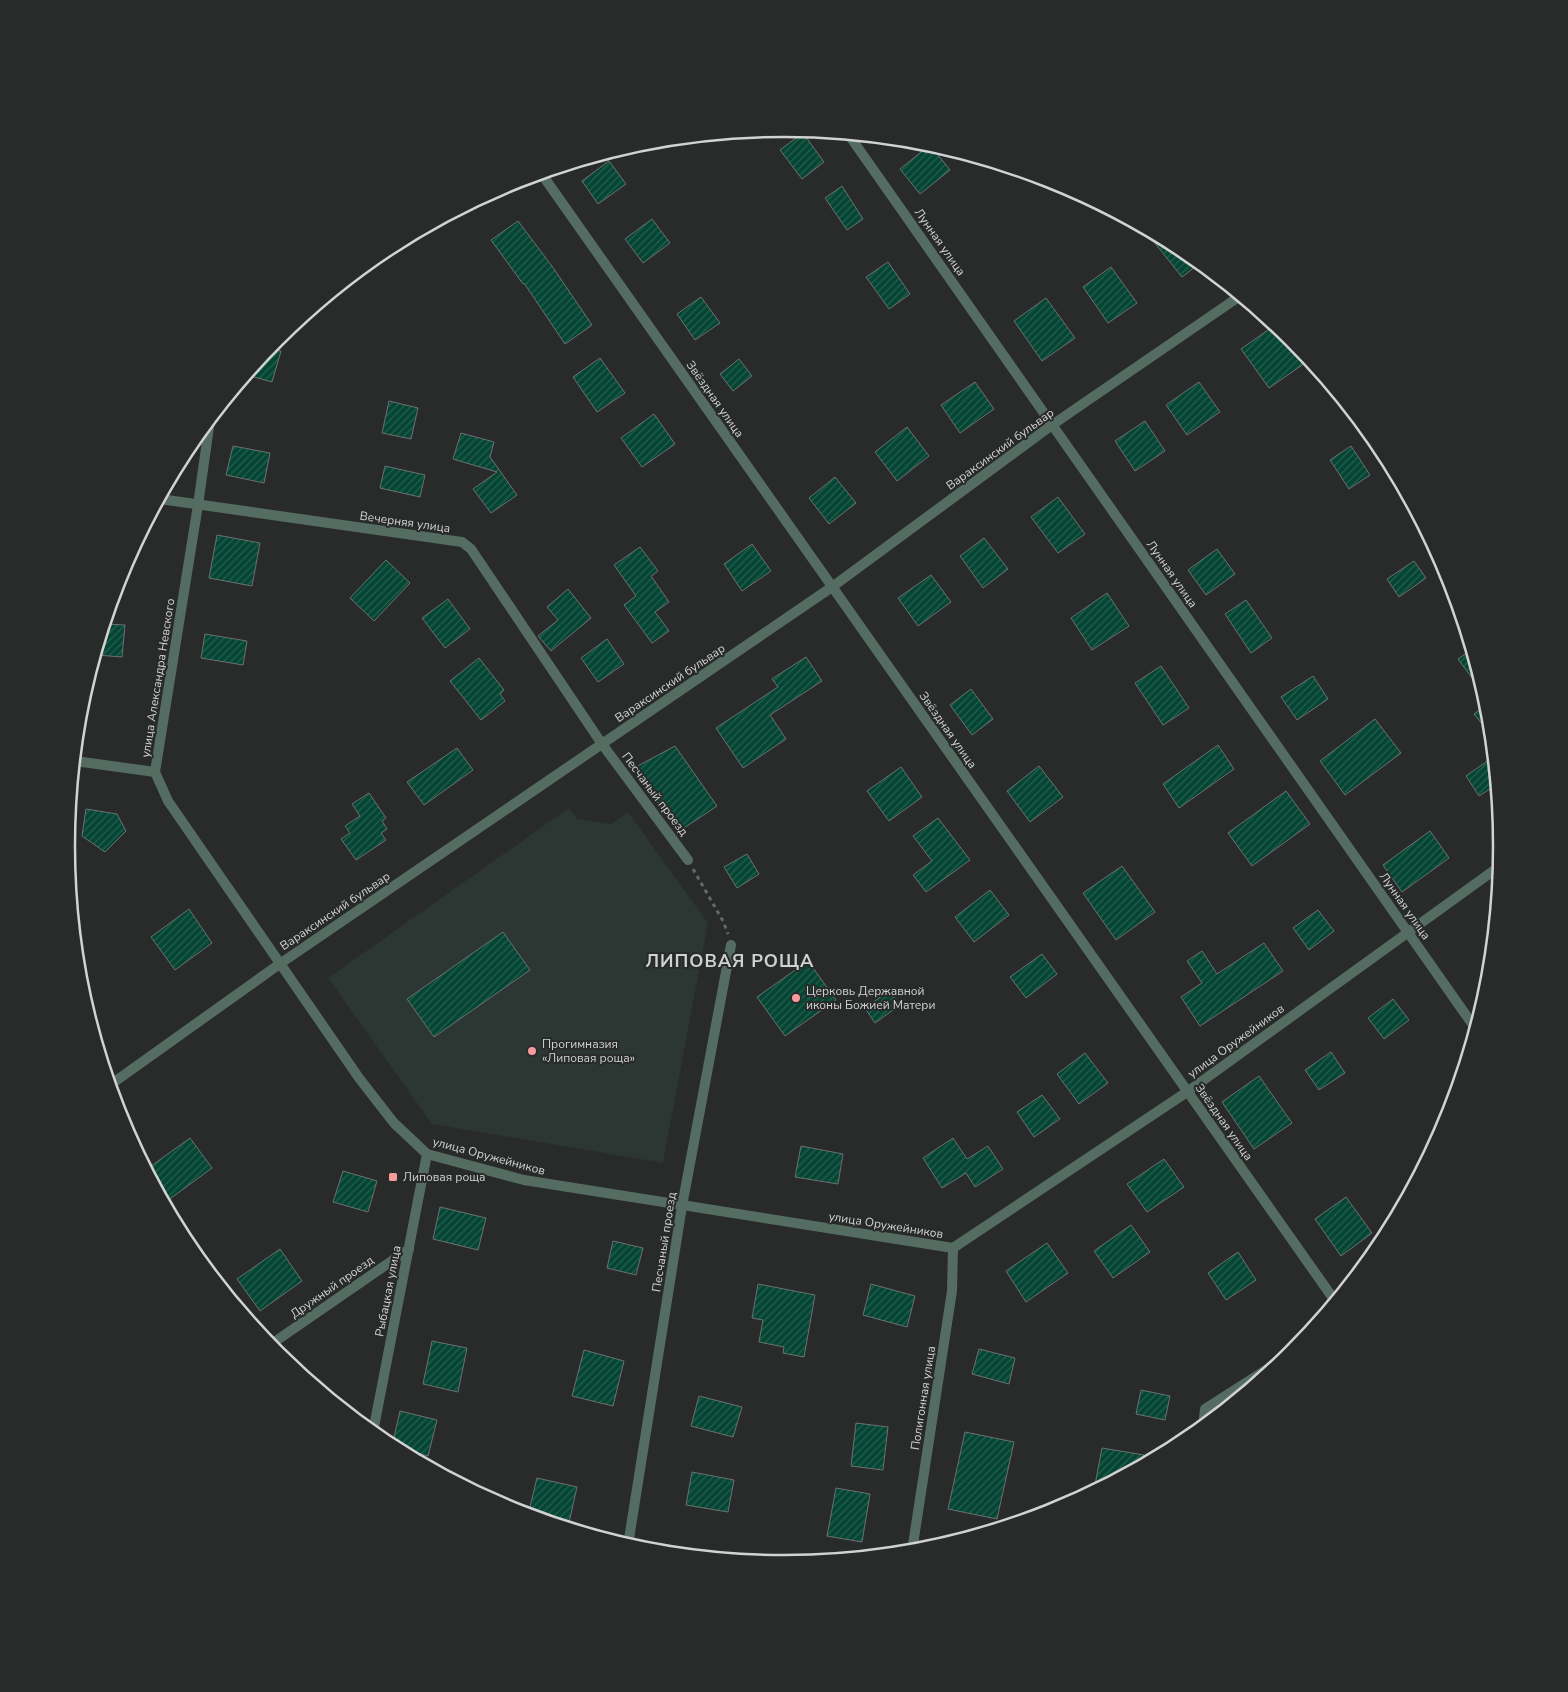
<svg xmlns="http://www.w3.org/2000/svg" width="1568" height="1692" font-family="'Nunito Sans',sans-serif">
<defs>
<pattern id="building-hatch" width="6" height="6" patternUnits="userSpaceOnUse" patternTransform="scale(1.25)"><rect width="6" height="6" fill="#044533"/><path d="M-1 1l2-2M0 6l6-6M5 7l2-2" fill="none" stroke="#285f50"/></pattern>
</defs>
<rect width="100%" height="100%" fill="#282b29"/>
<path fill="#2c3632" d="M 569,808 L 577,819 L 611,824 L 628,812 L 708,923 L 663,1163 L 432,1124 L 328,978 Z"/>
<g fill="url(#building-hatch)" stroke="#6d716f">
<path d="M 803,133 L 824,162 L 802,179 L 780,150 Z"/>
<path d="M 930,145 L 950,170 L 920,194 L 900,169 Z"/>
<path d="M 609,161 L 626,184 L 598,204 L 582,181 Z"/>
<path d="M 842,186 L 863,219 L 847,230 L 825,198 Z"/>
<path d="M 652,219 L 670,243 L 643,263 L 625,239 Z"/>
<path d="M 518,221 L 554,269 L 592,325 L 565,344 L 524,283 L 523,284 L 491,240 Z"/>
<path d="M 1142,227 L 1183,249 L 1200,263 L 1182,277 Z"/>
<path d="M 888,262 L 910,294 L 889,309 L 866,277 Z"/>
<path d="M 1111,267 L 1137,303 L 1108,323 L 1083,287 Z"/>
<path d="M 701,297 L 720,323 L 695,340 L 677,314 Z"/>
<path d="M 1046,298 L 1075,338 L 1042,361 L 1014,321 Z"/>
<path d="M 1275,325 L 1281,330 L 1305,363 L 1269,388 L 1241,349 Z"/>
<path d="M 269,348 L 281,351 L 272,382 L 247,375 Z"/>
<path d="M 600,358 L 625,393 L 597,412 L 573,377 Z"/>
<path d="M 739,359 L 752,376 L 733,391 L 720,374 Z"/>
<path d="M 975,382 L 994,409 L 960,433 L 941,405 Z"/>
<path d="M 1199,382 L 1220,412 L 1187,435 L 1166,405 Z"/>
<path d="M 389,401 L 418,408 L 411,439 L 382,433 Z"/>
<path d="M 654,414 L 675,444 L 642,467 L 621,438 Z"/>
<path d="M 1145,421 L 1165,451 L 1135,471 L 1115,441 Z"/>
<path d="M 907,427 L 929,456 L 897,481 L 875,452 Z"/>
<path d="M 461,433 L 494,442 L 490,457 L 517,495 L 491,513 L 473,489 L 497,472 L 453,459 Z"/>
<path d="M 233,446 L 270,453 L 264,483 L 226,475 Z"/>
<path d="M 1351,446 L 1370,475 L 1349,489 L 1330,460 Z"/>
<path d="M 385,466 L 425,475 L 420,497 L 380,488 Z"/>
<path d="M 835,477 L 856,503 L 829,524 L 809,498 Z"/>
<path d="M 1058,497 L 1085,534 L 1058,553 L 1031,517 Z"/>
<path d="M 217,535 L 260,543 L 252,586 L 209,578 Z"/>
<path d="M 984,538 L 1008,569 L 983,588 L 960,556 Z"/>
<path d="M 752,544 L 771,571 L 742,591 L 724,564 Z"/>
<path d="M 640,547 L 658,571 L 651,576 L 669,602 L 655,612 L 669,631 L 652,643 L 624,605 L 636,596 L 614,565 Z"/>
<path d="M 1217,549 L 1235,574 L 1206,595 L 1188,570 Z"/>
<path d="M 386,560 L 410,583 L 374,621 L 350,598 Z"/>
<path d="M 1414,561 L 1426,578 L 1399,597 L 1387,579 Z"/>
<path d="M 931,575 L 951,602 L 918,626 L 898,598 Z"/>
<path d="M 568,589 L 591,618 L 551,651 L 538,636 L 558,620 L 547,607 Z"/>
<path d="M 1107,593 L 1129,626 L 1092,650 L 1071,618 Z"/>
<path d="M 448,599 L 470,629 L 445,648 L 422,618 Z"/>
<path d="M 1246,600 L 1272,638 L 1251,653 L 1225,614 Z"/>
<path d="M 105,624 L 125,625 L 122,657 L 96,655 Z"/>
<path d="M 205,634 L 247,641 L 243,665 L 201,658 Z"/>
<path d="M 607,639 L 624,664 L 598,682 L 581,658 Z"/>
<path d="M 1471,650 L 1483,689 L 1481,690 L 1458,659 Z"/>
<path d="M 806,657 L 822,681 L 770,715 L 786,739 L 743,768 L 716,728 L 778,687 L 772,679 Z"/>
<path d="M 479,658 L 504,690 L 500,694 L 505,701 L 481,720 L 450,681 Z"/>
<path d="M 1161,666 L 1189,708 L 1163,725 L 1135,683 Z"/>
<path d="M 1313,676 L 1328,699 L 1297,720 L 1281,697 Z"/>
<path d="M 971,689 L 993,719 L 972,735 L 950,705 Z"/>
<path d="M 1487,704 L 1488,706 L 1491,735 L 1474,714 Z"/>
<path d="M 1375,719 L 1401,753 L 1345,795 L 1320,761 Z"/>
<path d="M 1218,745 L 1234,769 L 1179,808 L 1163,784 Z"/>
<path d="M 675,746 L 717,806 L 678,832 L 634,768 Z"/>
<path d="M 457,748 L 473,770 L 424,805 L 407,782 Z"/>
<path d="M 1493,757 L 1496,785 L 1479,796 L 1466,776 Z"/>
<path d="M 1039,766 L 1063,797 L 1030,822 L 1007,791 Z"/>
<path d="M 901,767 L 922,797 L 889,821 L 867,791 Z"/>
<path d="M 1286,791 L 1310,824 L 1252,866 L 1228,833 Z"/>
<path d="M 369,793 L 386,818 L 382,821 L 387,829 L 381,833 L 386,840 L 356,860 L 341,839 L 350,833 L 345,826 L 360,816 L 352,804 Z"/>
<path d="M 86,809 L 117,814 L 126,831 L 105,852 L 82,836 Z"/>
<path d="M 938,818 L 970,860 L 926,892 L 913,875 L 932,861 L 913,836 Z"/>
<path d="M 1430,831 L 1449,858 L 1402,892 L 1383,865 Z"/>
<path d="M 747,854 L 759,874 L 737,888 L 724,867 Z"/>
<path d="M 1122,866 L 1155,912 L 1116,940 L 1083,893 Z"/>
<path d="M 990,890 L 1009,915 L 974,942 L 955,917 Z"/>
<path d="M 189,909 L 212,943 L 175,970 L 151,937 Z"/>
<path d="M 1318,910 L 1334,931 L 1309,950 L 1293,928 Z"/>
<path d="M 503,932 L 530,970 L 434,1037 L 407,999 Z"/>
<path d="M 1264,943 L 1283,971 L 1200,1026 L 1181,997 L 1202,983 L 1187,961 L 1202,951 L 1217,974 Z"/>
<path d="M 1042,954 L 1057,974 L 1026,998 L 1010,977 Z"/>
<path d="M 808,961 L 836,1000 L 785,1036 L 757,997 Z"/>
<path d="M 889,991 L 900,1005 L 875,1023 L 865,1008 Z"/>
<path d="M 1393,999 L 1409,1020 L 1384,1039 L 1368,1018 Z"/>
<path d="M 1331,1052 L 1345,1073 L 1319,1090 L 1305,1070 Z"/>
<path d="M 1085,1053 L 1108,1083 L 1079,1104 L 1057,1074 Z"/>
<path d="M 1259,1076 L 1292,1123 L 1254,1149 L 1222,1102 Z"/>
<path d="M 1042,1095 L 1060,1119 L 1034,1137 L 1017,1112 Z"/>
<path d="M 190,1138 L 212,1168 L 167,1201 L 156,1186 L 147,1169 Z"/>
<path d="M 953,1138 L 967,1159 L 988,1146 L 1003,1169 L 975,1187 L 966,1173 L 942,1188 L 923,1158 Z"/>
<path d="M 801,1146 L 843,1154 L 838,1184 L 795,1177 Z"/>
<path d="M 1164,1159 L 1184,1187 L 1147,1212 L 1127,1184 Z"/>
<path d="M 343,1171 L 377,1181 L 368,1212 L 333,1202 Z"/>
<path d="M 1346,1197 L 1372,1233 L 1341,1256 L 1315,1219 Z"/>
<path d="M 440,1207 L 486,1218 L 478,1250 L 433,1239 Z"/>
<path d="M 1131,1225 L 1150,1252 L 1113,1278 L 1094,1251 Z"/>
<path d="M 613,1241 L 643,1248 L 636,1275 L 607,1268 Z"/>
<path d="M 1047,1243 L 1068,1273 L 1026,1302 L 1006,1271 Z"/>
<path d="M 280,1249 L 302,1281 L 260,1311 L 237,1279 Z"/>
<path d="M 1238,1252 L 1256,1280 L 1226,1300 L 1208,1273 Z"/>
<path d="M 758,1284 L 815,1295 L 804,1357 L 783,1353 L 784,1347 L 759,1342 L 763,1320 L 752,1318 Z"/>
<path d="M 871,1284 L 915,1296 L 907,1327 L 863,1315 Z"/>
<path d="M 432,1341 L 467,1348 L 458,1392 L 423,1384 Z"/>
<path d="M 979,1349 L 1015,1358 L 1009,1384 L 972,1374 Z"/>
<path d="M 584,1350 L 624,1361 L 613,1406 L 572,1396 Z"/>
<path d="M 1141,1390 L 1170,1396 L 1165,1420 L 1136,1414 Z"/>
<path d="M 699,1396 L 742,1407 L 733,1437 L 691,1426 Z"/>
<path d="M 400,1411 L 437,1420 L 428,1456 L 392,1446 Z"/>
<path d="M 856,1423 L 888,1427 L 883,1470 L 851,1466 Z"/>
<path d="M 965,1432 L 1014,1442 L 997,1519 L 948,1509 Z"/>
<path d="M 1102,1448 L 1144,1455 L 1142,1464 L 1094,1490 Z"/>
<path d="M 692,1472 L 734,1480 L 728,1512 L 686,1505 Z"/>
<path d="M 537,1478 L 577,1487 L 568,1527 L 528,1515 Z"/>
<path d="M 836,1488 L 870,1494 L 862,1542 L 827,1536 Z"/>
</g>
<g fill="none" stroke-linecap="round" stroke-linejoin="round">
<path stroke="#656867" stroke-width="3" stroke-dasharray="4 4" stroke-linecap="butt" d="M 693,869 L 723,921 L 728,934"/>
<g stroke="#556c63" stroke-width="10">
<path d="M 849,135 L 1475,1028"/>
<path d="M 541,173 L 1335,1301"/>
<path d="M 210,420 L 198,505 L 155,772 L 168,801 L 359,1078 L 394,1123 L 427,1154 L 524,1180 L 953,1248 L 1187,1092 L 1500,866"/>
<path d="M 160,499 L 462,542 L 471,549 L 602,744 L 688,860"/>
<path d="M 75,761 L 155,772"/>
<path d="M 110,1085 L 281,963 L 832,587 L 1052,425 L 1240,296"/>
<path d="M 270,1345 L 409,1249"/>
<path d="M 1203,1426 L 1205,1409 L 1291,1354"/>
<path d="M 373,1432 L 427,1154"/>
<path d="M 628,1545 L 682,1206 L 731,945"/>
<path d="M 912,1551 L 952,1291 L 953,1248"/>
</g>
</g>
<g fill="#f59b9c" stroke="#282b29" stroke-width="2">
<circle cx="796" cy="998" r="5"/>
<circle cx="532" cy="1051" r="5"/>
<rect x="388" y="1172" width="10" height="10" rx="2.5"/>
</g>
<g text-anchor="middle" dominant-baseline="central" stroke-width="4" stroke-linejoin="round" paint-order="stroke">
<g font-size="12" fill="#d0d3d2" stroke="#282b29">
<text transform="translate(940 242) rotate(55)">Лунная улица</text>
<text transform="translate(715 399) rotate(55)">Звёздная улица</text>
<text transform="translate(1000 449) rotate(-36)">Вараксинский бульвар</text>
<text transform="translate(405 522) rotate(8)">Вечерняя улица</text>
<text transform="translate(1172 574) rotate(55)">Лунная улица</text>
<text transform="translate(158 678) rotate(-81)">улица Александра Невского</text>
<text transform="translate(670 683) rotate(-34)">Вараксинский бульвар</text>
<text transform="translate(948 730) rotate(55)">Звёздная улица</text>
<text transform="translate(655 794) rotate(53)">Песчаный проезд</text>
<text transform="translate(1405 906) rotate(55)">Лунная улица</text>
<text transform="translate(335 911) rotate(-34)">Вараксинский бульвар</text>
<text transform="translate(1236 1041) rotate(-36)">улица Оружейников</text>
<text transform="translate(1224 1122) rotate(55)">Звёздная улица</text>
<text transform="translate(489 1156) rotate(15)">улица Оружейников</text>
<text transform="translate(886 1225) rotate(9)">улица Оружейников</text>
<text transform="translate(664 1242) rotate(-81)">Песчаный проезд</text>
<text transform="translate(332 1287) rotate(-35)">Дружный проезд</text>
<text transform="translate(388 1291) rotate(-79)">Рыбацкая улица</text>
<text transform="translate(923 1398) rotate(-81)">Полигонная улица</text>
</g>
<g font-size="12" fill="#d0d3d2" stroke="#282b29" text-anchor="start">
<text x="806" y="991">Церковь Державной<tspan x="806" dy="14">иконы Божией Матери</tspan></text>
<text x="542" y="1044">Прогимназия<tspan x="542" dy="14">«Липовая роща»</tspan></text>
<text x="403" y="1177">Липовая роща</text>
</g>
<g font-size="18" font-weight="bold" letter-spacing="1" fill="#ced2d0" stroke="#282b29">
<text x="730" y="961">ЛИПОВАЯ РОЩА</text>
</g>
</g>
<path d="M0 0H1568V1692H0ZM75 846a709 709 0 1 1 1418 0a709 709 0 1 1-1418 0Z" fill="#282b29" fill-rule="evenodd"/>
<path fill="none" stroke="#d0d3d2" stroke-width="2.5" d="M75 846a709 709 0 1 1 1418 0a709 709 0 1 1-1418 0Z"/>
</svg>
